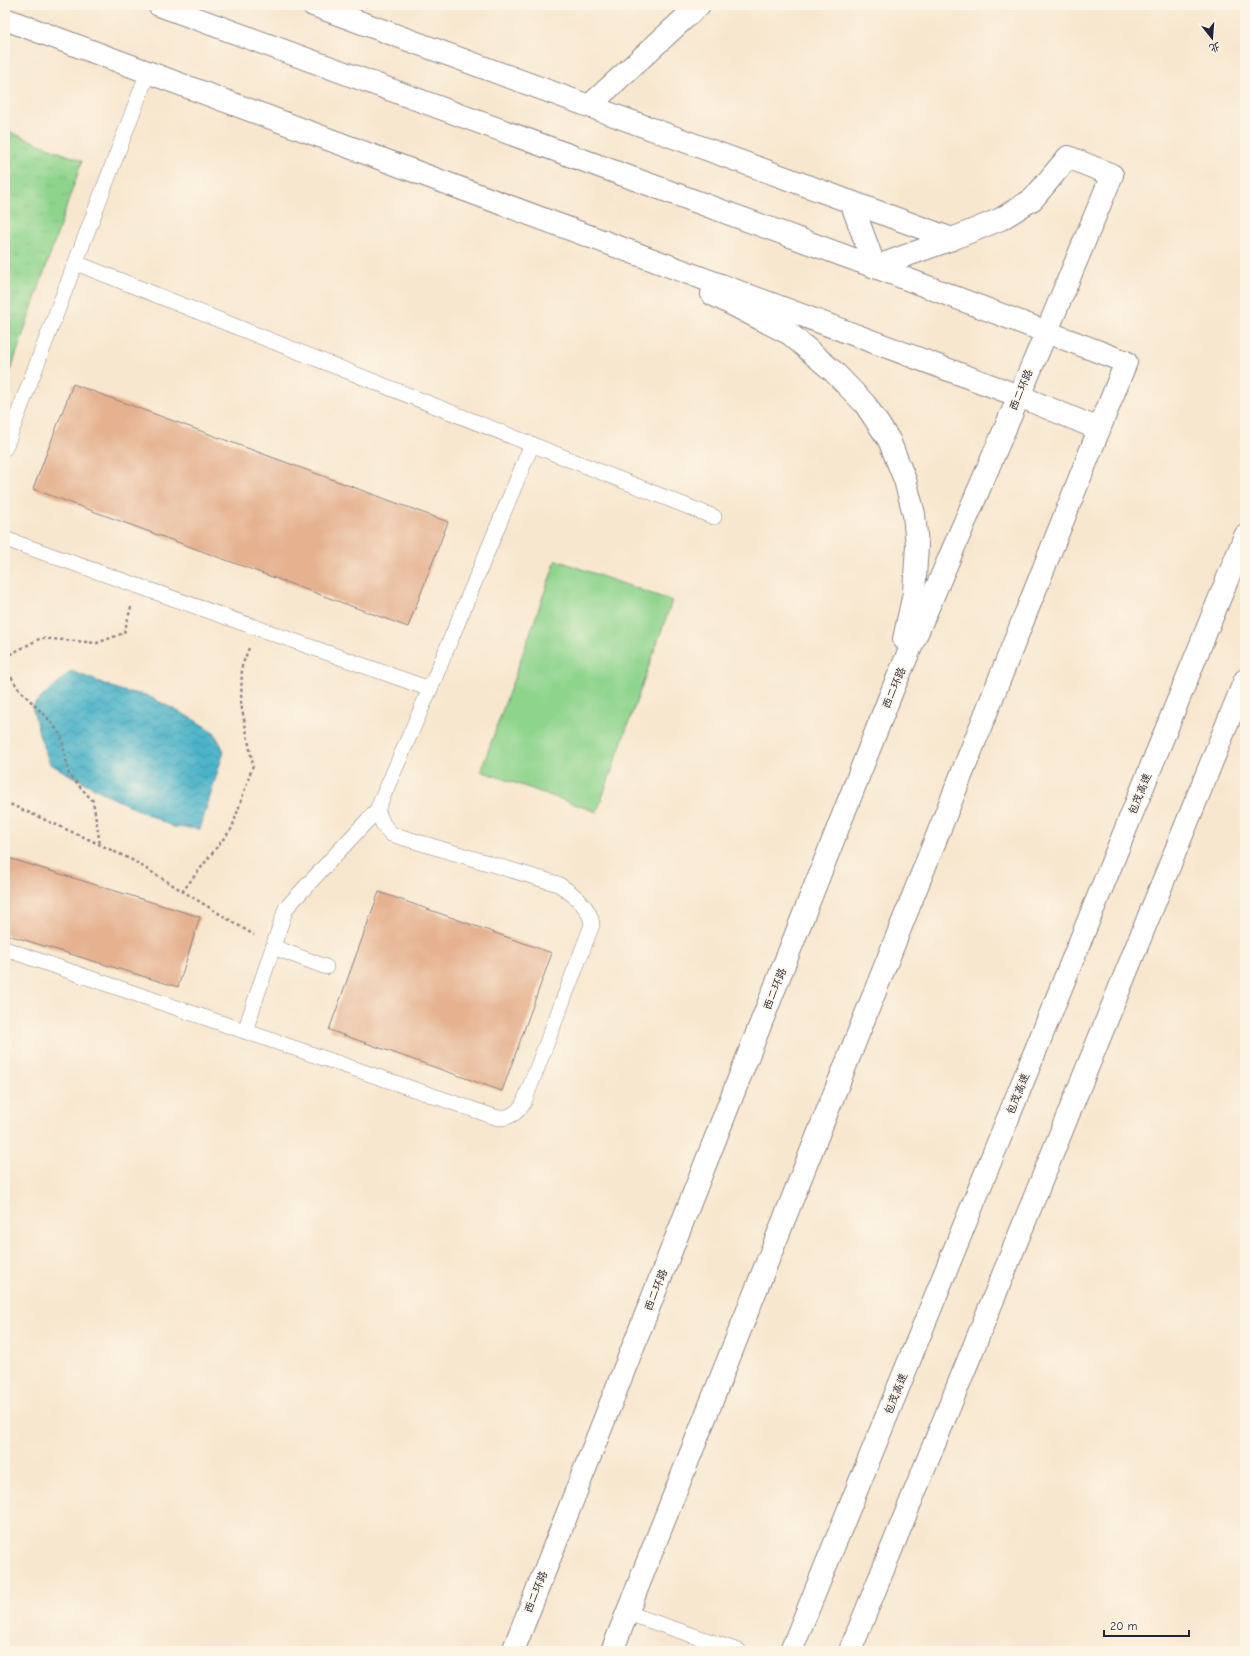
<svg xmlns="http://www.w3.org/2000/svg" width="1250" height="1656" font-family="'Comic Neue','LXGW WenKai TC',sans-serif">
<defs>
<pattern id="grass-tufts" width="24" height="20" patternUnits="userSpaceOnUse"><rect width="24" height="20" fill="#8ed48d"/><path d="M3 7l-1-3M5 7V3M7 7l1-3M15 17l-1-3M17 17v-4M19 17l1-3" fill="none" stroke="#7ab67b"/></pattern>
<pattern id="water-waves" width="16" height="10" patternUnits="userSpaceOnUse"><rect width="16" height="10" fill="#4bb4c9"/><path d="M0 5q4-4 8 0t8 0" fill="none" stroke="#3e92a4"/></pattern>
</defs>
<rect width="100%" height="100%" fill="#fcf5e5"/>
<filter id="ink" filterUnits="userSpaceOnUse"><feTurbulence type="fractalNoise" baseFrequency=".025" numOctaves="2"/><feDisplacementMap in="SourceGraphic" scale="8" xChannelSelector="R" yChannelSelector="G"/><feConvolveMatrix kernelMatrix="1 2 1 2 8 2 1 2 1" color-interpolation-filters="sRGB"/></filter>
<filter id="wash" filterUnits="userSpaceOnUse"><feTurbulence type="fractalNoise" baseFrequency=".012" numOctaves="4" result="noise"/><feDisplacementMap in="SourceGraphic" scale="16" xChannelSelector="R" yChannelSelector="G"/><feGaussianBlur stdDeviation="0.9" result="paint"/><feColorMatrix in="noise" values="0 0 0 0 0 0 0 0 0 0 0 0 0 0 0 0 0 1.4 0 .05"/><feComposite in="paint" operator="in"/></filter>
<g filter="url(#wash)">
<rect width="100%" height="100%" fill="#f8e7cf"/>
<path fill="url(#grass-tufts)" stroke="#587b64" d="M 5,130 L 82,161 L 5,387 Z"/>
<path fill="#8ed48d" stroke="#587b64" d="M 556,560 L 672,601 L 597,812 L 481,771 Z"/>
<path fill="url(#water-waves)" stroke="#366b82" d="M 71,671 L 123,691 L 146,695 L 191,718 L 214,732 L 224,751 L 200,829 L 174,827 L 111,797 L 50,764 L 40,737 L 32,706 Z"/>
<g id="blocks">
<g fill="#e5b18f">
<path d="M 73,384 L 448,522 L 408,627 L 33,489 Z"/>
<path d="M 5,857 L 200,917 L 178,987 L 5,934 Z"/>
<path d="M 379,892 L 552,953 L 502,1091 L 329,1030 Z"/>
</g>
</g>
</g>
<g filter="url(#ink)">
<use href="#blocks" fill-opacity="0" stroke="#8d8485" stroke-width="1"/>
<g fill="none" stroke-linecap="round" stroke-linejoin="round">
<defs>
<g id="lane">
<path d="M 76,263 L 714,517"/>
<path d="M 5,448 L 148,72"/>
<path d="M 5,539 L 430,689"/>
<path d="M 273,947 L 326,967"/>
<path d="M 5,949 L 498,1118 C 510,1118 518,1113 524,1102 L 592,925 C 591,907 572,893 558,884 L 391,834 L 383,824 L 377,810 L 430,689 L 532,444"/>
<path d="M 245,1031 L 286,908 L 377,810"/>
<path d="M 627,1613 L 739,1651"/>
</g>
<g id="street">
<path d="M 313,5 L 851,202 L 875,267 L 952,239 L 1001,219 L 1033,199 L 1068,157 L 1112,175 L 1047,331"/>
<path d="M 589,106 L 699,5"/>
<path d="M 851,202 L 952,239"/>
</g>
<g id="primary">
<path d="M 159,5 L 875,267 L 1126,362 L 612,1651"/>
<path d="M 5,19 L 1019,396 L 1099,429"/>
<path d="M 712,294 L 790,334 L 835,373 L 865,404 L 889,440 L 905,480 L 914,514 L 917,545 L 914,593 L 904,639"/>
<path d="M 513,1651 L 892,691 L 1047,331"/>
</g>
<g id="highway">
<path d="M 791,1651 L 1245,536"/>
<path d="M 850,1651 L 1245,680"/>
</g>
</defs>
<use href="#lane" stroke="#8d8485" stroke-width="16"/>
<use href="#street" stroke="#8d8485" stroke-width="24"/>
<use href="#primary" stroke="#8d8485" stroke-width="24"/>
<use href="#highway" stroke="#8d8485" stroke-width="24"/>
<g stroke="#8d8485" stroke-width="2.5" stroke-dasharray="3 3" stroke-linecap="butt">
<path d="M 5,657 L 41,638 L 97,643 L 124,633 L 131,607"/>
<path d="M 5,667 L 18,688 L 48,719 L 61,735 L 69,775 L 93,801 L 100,844"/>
<path d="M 5,802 L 88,839 L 132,860 L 254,935"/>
<path d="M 182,892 L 232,828 L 253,765 L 241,704 L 242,666 L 249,648"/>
</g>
<use href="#lane" stroke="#fff" stroke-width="15"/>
<use href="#street" stroke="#fff" stroke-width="22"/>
<use href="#primary" stroke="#fff" stroke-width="22"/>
<use href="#highway" stroke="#fff" stroke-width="22"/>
</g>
</g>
<g text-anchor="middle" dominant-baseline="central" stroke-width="3" stroke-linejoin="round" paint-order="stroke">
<g font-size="11" fill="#22223b" stroke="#fcf5e5">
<text transform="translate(1021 390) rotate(-67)">西二环路</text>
<text transform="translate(894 688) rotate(-67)">西二环路</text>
<text transform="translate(1140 794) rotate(-68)">包茂高速</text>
<text transform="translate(775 989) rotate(-68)">西二环路</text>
<text transform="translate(1018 1094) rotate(-68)">包茂高速</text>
<text transform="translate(656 1290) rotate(-68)">西二环路</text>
<text transform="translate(896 1394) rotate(-68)">包茂高速</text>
<text transform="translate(536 1592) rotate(-68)">西二环路</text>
</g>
</g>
<rect width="1250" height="1656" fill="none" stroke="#fcf5e5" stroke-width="20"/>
<g transform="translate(1212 38) rotate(163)" stroke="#fcf5e5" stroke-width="3" paint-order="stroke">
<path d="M0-3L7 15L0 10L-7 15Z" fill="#22223b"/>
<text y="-6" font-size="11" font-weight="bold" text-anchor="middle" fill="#22223b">北</text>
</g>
<path d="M1104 1630v6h85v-6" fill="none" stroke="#22223b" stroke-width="2"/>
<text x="1110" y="1630" font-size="12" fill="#22223b" stroke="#fcf5e5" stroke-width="3" paint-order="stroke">20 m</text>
</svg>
